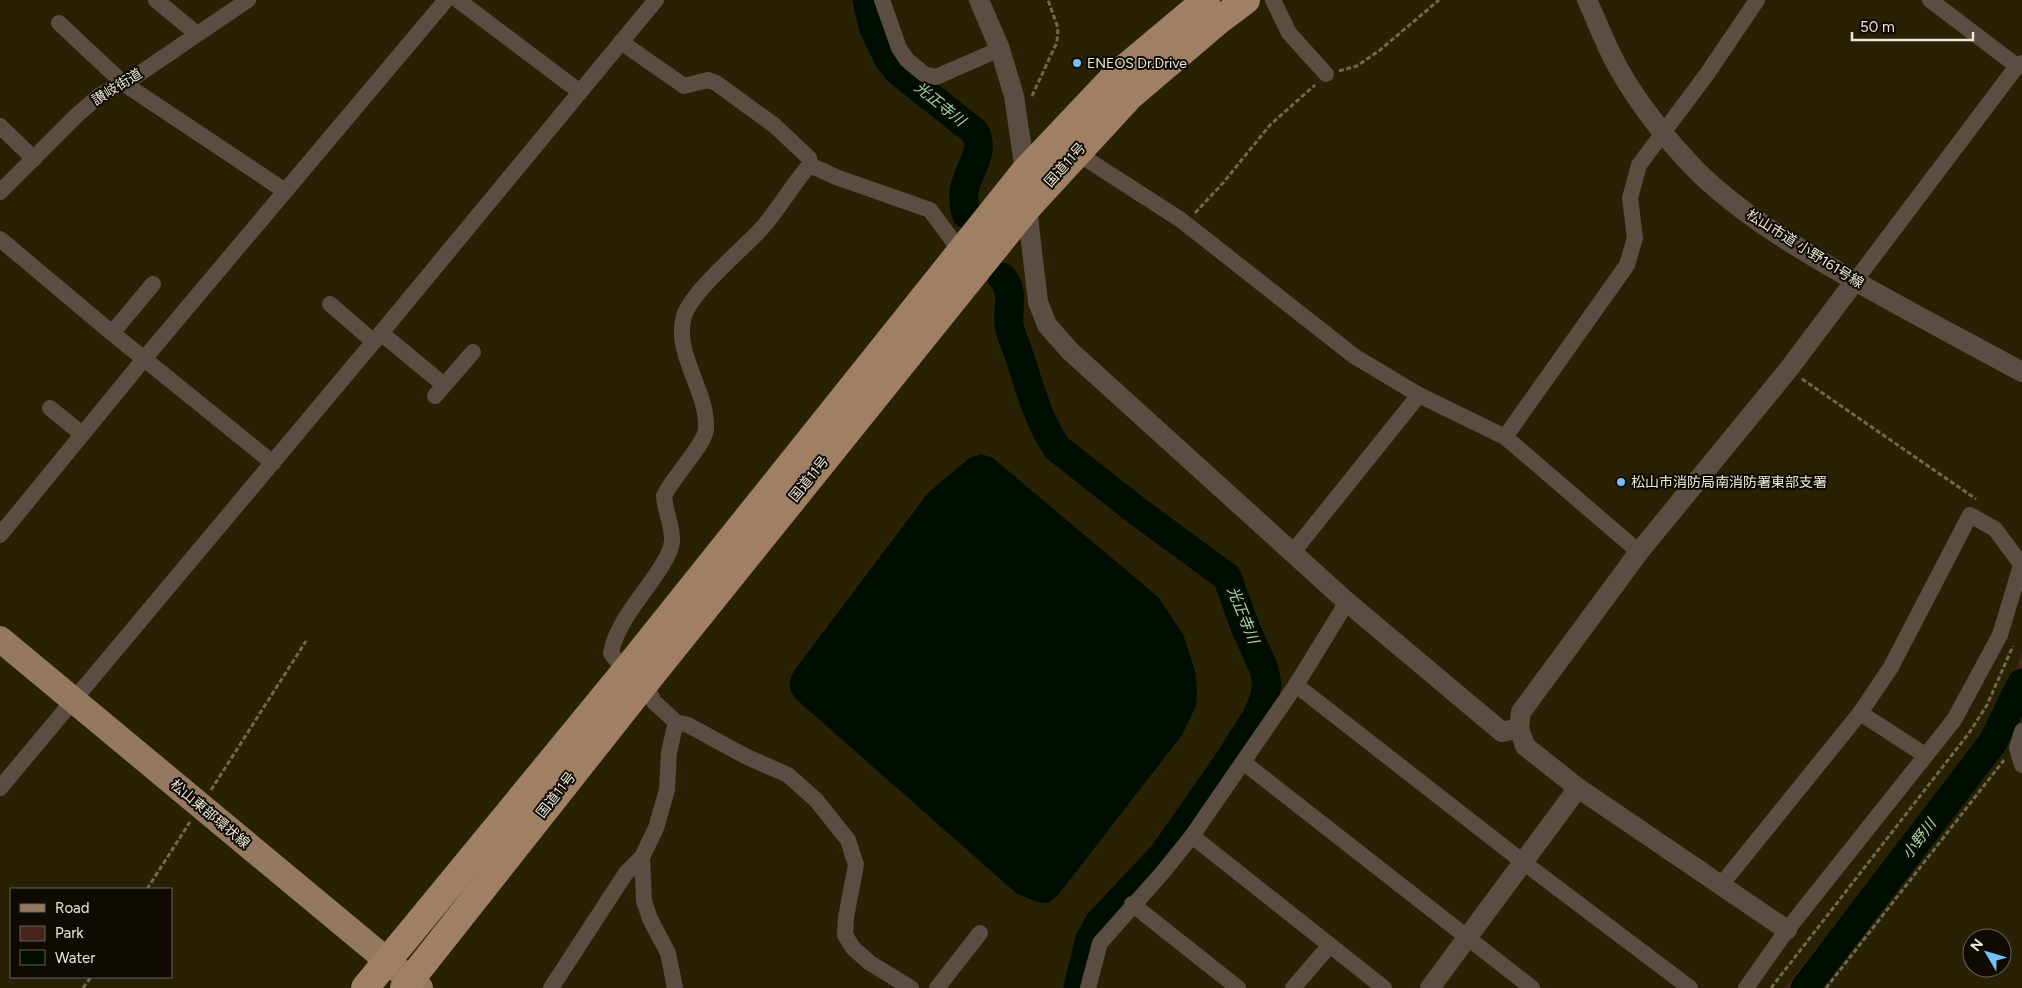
<svg xmlns="http://www.w3.org/2000/svg" width="2022" height="988" font-family="Figtree,'Noto Sans JP',sans-serif">
<rect width="100%" height="100%" fill="#292104"/>
<path fill="#48241d" d="M 2022,653 L 2022,715 L 2011,736 L 1811,988 L 1785,988 L 1920,818 L 1962,759 L 1966,757 C 1989,724 2008,691 2022,653 Z"/>
<path fill="#000e02" d="M 981,454 L 993,458 L 1158,597 L 1173,619 L 1183,634 L 1195,671 L 1197,689 L 1196,706 L 1182,735 L 1058,895 L 1048,903 L 1037,902 L 1016,893 L 796,699 C 788,689 788,682 794,671 L 928,493 L 968,459 Z"/>
<g fill="none" stroke-linecap="round" stroke-linejoin="round">
<g stroke="#000e02" stroke-width="29">
<path d="M 867,0 L 873,26 L 888,58 L 898,71 L 975,132 C 986,153 967,171 964,191 C 963,199 964,206 966,214"/>
<path d="M 1002,277 C 1015,294 1007,306 1009,325 C 1011,336 1017,348 1020,358 C 1030,389 1038,420 1057,448 L 1137,511 L 1227,577 L 1246,629 L 1264,669 L 1267,684 L 1264,700 L 1256,718 L 1226,765 L 1163,855 L 1099,923 L 1090,939 L 1078,988"/>
<path d="M 1805,988 L 1993,742 L 2022,683"/>
</g>
<g stroke="#6f684f" stroke-width="3" stroke-dasharray="5 2.5" stroke-linecap="butt">
<path d="M 1339,71 L 1357,66 L 1380,50 L 1439,0"/>
<path d="M 1032,96 L 1057,42 L 1058,28 L 1048,0"/>
<path d="M 1195,213 L 1223,183 L 1270,125 L 1315,85"/>
<path d="M 1802,379 L 1976,499"/>
<path d="M 211,790 L 306,641"/>
<path d="M 147,889 L 190,822"/>
<path d="M 83,988 L 91,977"/>
<path d="M 1771,988 L 1969,733 L 1987,705 L 2013,646"/>
<path d="M 1826,988 L 2004,760"/>
</g>
<g stroke="#5b4d41" stroke-width="16">
<path d="M 156,0 L 197,34"/>
<path d="M 458,0 L 580,92"/>
<path d="M 882,0 L 899,48 L 907,60 L 924,74 L 936,77 L 1000,49"/>
<path d="M 1273,0 L 1289,33 L 1326,74"/>
<path d="M 1930,0 L 2017,66"/>
<path d="M 59,23 L 123,83 L 285,191"/>
<path d="M 621,42 L 684,86 L 708,80 L 716,83 L 774,125 L 809,158 L 810,165 C 792,184 780,208 762,228 C 743,249 692,291 684,316 C 673,354 708,390 706,429 C 705,445 671,479 664,496 C 665,512 673,526 672,542 C 670,555 662,565 655,576 C 639,600 616,625 611,653 L 616,660 L 645,683 L 654,702 L 676,722 L 688,725 L 745,756 L 788,775 L 816,800 L 848,840 L 856,865 L 846,917 L 845,935 L 853,948 L 870,963 L 911,988"/>
<path d="M 0,126 L 34,159"/>
<path d="M 1077,153 L 1181,220 L 1354,356 L 1419,395 L 1505,437 L 1639,552"/>
<path d="M 810,165 L 836,177 L 930,210 L 961,252"/>
<path d="M 0,192 L 77,115 L 100,95 L 136,76 L 248,0"/>
<path d="M 0,239 L 112,333 L 273,463"/>
<path d="M 1855,281 L 2017,66 L 2022,63"/>
<path d="M 330,304 L 374,342"/>
<path d="M 112,333 L 153,284"/>
<path d="M 381,333 L 444,385"/>
<path d="M 435,396 L 473,352"/>
<path d="M 50,408 L 82,434"/>
<path d="M 1505,437 L 1627,265 L 1635,238 L 1630,198 L 1639,165 L 1707,74 L 1757,0"/>
<path d="M 0,535 L 144,359 L 446,0"/>
<path d="M 1293,552 L 1419,395"/>
<path d="M 1296,685 L 1523,862 L 1690,988"/>
<path d="M 1860,713 L 1925,755"/>
<path d="M 2022,731 L 2017,748 L 2022,765"/>
<path d="M 1243,762 L 1532,988"/>
<path d="M 0,788 L 381,333 L 656,0"/>
<path d="M 1192,836 L 1384,988"/>
<path d="M 642,857 L 644,901 L 650,919 L 668,953 L 675,988"/>
<path d="M 1721,885 L 1860,713 L 1891,667 L 1970,515 L 1995,529 L 2021,564"/>
<path d="M 1132,904 L 1238,988"/>
<path d="M 551,988 L 626,873 L 642,857 L 656,828 L 667,790 L 669,752 L 676,722"/>
<path d="M 937,988 L 980,933"/>
<path d="M 1088,988 L 1100,943 L 1163,872 L 1192,836 L 1296,685 L 1347,602"/>
<path d="M 1293,988 L 1330,945"/>
<path d="M 1746,988 L 1787,930 L 1954,720 L 2000,635 L 2022,562"/>
</g>
<g stroke="#5b4d41" stroke-width="20">
<path d="M 979,0 L 1000,49 L 1014,96 L 1025,171 L 1027,208 L 1038,302 L 1047,325 L 1070,351 L 1347,602 L 1502,732 L 1519,728"/>
<path d="M 1587,0 C 1595,17 1602,35 1610,52 C 1630,94 1667,141 1700,174 C 1739,211 1783,239 1829,266 C 1892,303 1958,337 2022,372"/>
<path d="M 1787,930 L 1578,788 L 1525,746 L 1519,728 L 1521,712 L 1639,552 L 1788,370 L 1855,281"/>
<path d="M 1430,988 L 1578,788"/>
</g>
<path stroke="#94785f" stroke-width="26" d="M 0,639 L 420,988"/>
<g stroke="#a08064" stroke-width="28">
<path d="M 365,988 L 627,669 L 1025,171 L 1113,78 L 1206,0"/>
<path d="M 404,988 L 645,683 L 1027,208 L 1130,96 L 1218,21 L 1246,0"/>
</g>
</g>
<g fill="#77c0f7" stroke="#0f0b02" stroke-width="2">
<circle cx="1077" cy="63" r="5"/>
<circle cx="1621" cy="482" r="5"/>
</g>
<g text-anchor="middle" dominant-baseline="central" stroke-width="4" stroke-linejoin="round" paint-order="stroke">
<g font-size="14" fill="#ede8d7" stroke="#0f0b02" text-anchor="start">
<text x="1087" y="63">ENEOS Dr.Drive</text>
<text x="1631" y="482">松山市消防局南消防署東部支署</text>
</g>
<g font-size="14" fill="#ede8d7" stroke="#0f0b02">
<text transform="translate(117 87) rotate(-32)">讃岐街道</text>
<text transform="translate(1065 165) rotate(-48)">国道11号</text>
<text transform="translate(1805 249) rotate(32)">松山市道 小野161号線</text>
<text transform="translate(809 479) rotate(-51)">国道11号</text>
<text transform="translate(556 795) rotate(-52)">国道11号</text>
<text transform="translate(210 814) rotate(40)">松山東部環状線</text>
</g>
<g font-size="15" font-style="italic" fill="#9ddbae" stroke="#0f0b02">
<text transform="translate(940 104) rotate(39)">光正寺川</text>
<text transform="translate(1243 615) rotate(68)">光正寺川</text>
<text transform="translate(1919 839) rotate(-53)">小野川</text>
</g>
</g>
<rect x="10" y="888" width="162" height="90" fill="#0f0b02" stroke="#686357"/>
<rect x="20" y="904" width="25" height="8" fill="#94785f" stroke="#686357"/>
<text x="55" y="913" font-size="15" fill="#ede8d7">Road</text>
<rect x="20" y="926" width="25" height="15" fill="#48241d" stroke="#686357"/>
<text x="55" y="938" font-size="15" fill="#ede8d7">Park</text>
<rect x="20" y="950" width="25" height="15" fill="#000e02" stroke="#686357"/>
<text x="55" y="963" font-size="15" fill="#ede8d7">Water</text>
<g transform="translate(1987 953) rotate(308)"><circle r="24" fill="#0f0b02" stroke="#686357"/>
<path d="M0-4L9 19L0 12L-9 19Z" fill="#77c0f7"/>
<text y="-8" font-size="14" font-weight="bold" text-anchor="middle" fill="#ede8d7">N</text>
</g>
<path d="M1852 32v8h121v-8" fill="none" stroke="#ede8d7" stroke-width="2.5"/>
<text x="1860" y="32" font-size="15" fill="#ede8d7" stroke="#0f0b02" stroke-width="4" paint-order="stroke">50 m</text>
</svg>
